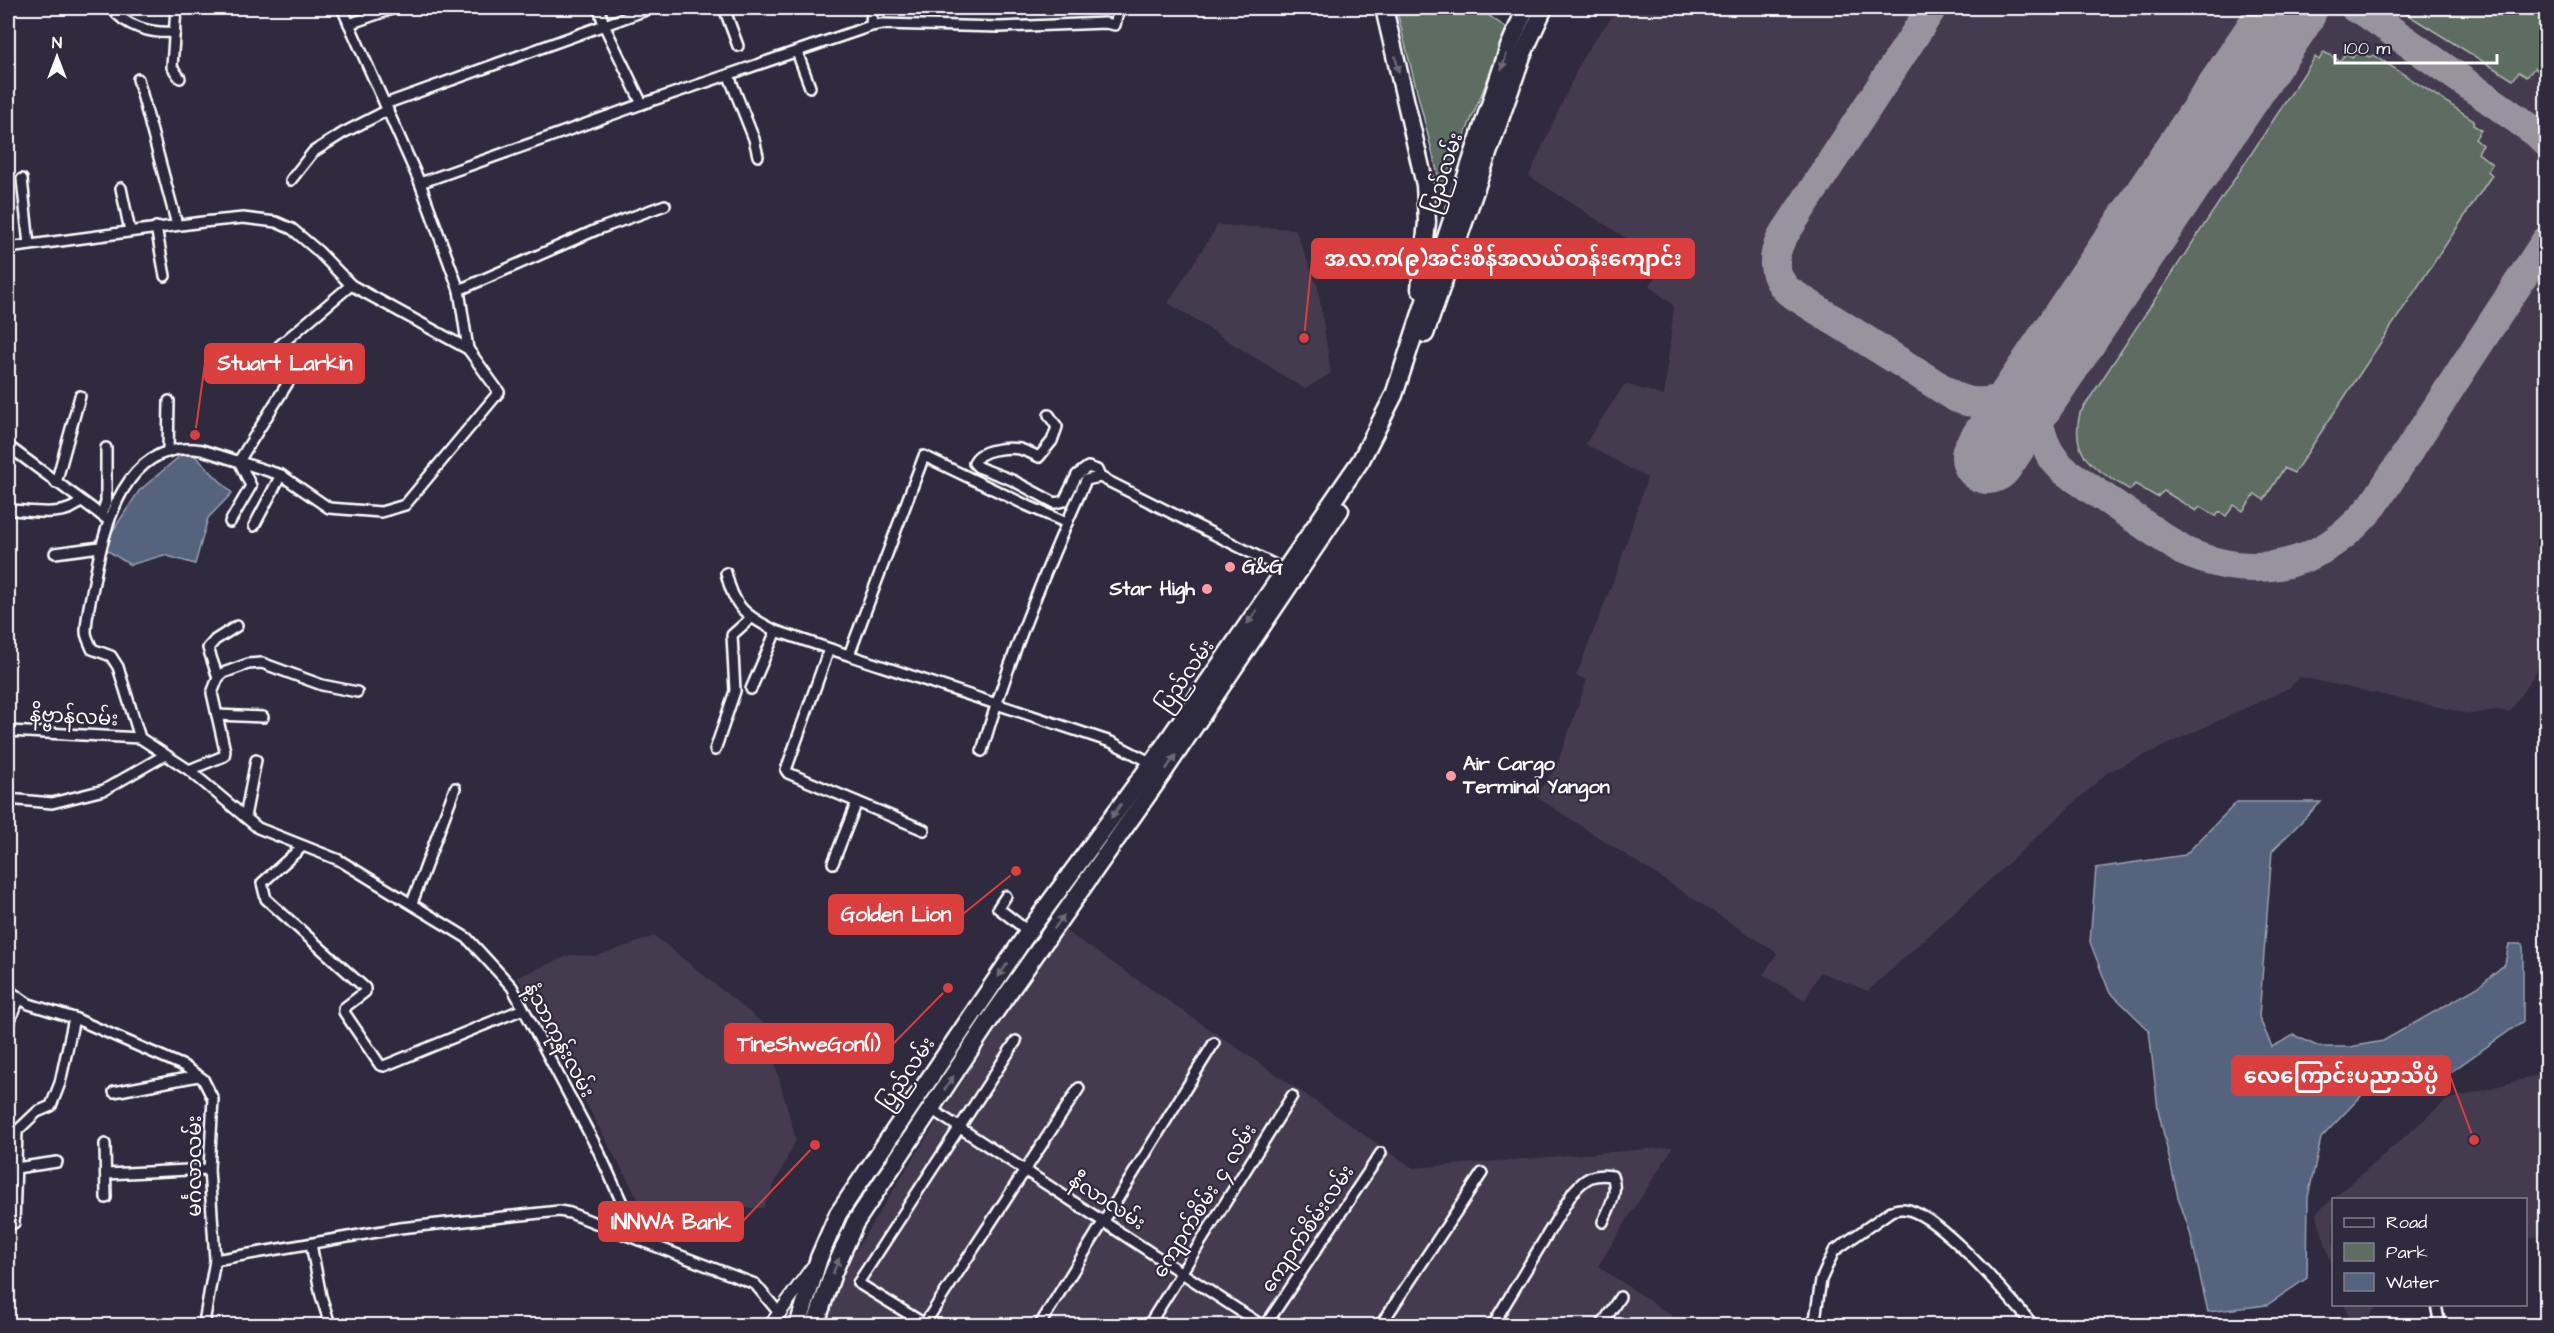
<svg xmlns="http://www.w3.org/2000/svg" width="2554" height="1333" font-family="'Architects Daughter','Noto Sans Myanmar',sans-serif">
<rect width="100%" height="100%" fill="#2f2a3d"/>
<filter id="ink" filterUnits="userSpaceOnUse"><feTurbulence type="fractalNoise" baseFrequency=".0167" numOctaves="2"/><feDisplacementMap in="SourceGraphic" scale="12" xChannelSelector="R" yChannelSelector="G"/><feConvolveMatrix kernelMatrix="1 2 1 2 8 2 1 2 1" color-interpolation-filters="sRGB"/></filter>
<g filter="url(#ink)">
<g fill="#443a4f">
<path d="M 1619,8 L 2546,8 L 2546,656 L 2510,712 L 2498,710 L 2470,714 L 2300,677 L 2289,688 L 2108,772 L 1868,991 L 1820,972 L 1805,1000 L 1763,975 L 1777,953 L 1535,796 L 1556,768 L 1587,680 L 1576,676 L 1618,569 L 1647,478 L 1585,444 L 1625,384 L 1664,396 L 1674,306 L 1649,286 L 1665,263 L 1529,176 L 1581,61 L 1592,43 Z"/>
<path d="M 1218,225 L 1295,229 L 1318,288 L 1331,373 L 1305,389 L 1168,303 Z"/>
<path d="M 1063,929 L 1413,1168 L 1673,1147 L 1598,1266 L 1672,1316 L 1673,1325 L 822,1326 L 824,1315 L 853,1254 L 998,1024 Z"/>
<path d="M 655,936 L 764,1024 L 796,1140 L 763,1208 L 643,1208 L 517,977 L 570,955 L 597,956 Z"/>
<path d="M 2546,1073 L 2546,1235 L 2526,1238 L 2526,1200 L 2334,1200 L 2333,1269 L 2316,1213 L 2447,1100 Z"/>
<path d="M 2345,1305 L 2345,1304 L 2378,1305 L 2367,1319 L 2355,1326 L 2351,1325 Z"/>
</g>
<g fill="#5e6c62" stroke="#aeb6b0" stroke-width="1.5">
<path d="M 1396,8 L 1478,8 L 1508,29 L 1442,191 Z"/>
<path d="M 2402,8 L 2546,8 L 2546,77 L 2534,68 L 2527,77 L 2519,72 L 2513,80 L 2400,10 Z"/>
<path d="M 2358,51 L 2369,57 L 2374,55 L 2474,120 L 2473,125 L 2481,130 L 2475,139 L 2482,145 L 2478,153 L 2492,164 L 2488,171 L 2492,175 L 2294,473 L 2284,468 L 2264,500 L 2255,494 L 2243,511 L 2234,505 L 2226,516 L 2219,512 L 2216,516 L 2200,507 L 2196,511 L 2164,491 L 2157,497 L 2135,484 L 2130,490 C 2096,469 2069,458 2080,413 L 2315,57 L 2319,60 L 2324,52 L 2340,61 L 2346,53 L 2352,58 Z"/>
</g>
<g fill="#54637e" stroke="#98a1b2" stroke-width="1.5">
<path d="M 188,449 L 232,493 L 208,518 L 195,564 L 164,555 L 130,565 L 102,547 L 139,491 Z"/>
<path d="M 2237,802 L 2321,802 L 2272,851 L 2259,1017 L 2272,1047 L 2294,1035 L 2319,1047 L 2350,1047 L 2383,1041 L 2478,987 L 2505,964 L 2509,944 L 2523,944 L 2523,1021 L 2438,1081 L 2404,1082 L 2366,1091 L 2321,1138 L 2308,1197 L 2307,1278 L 2267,1305 L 2208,1312 L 2190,1232 L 2178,1197 L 2158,1109 L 2149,1030 L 2109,991 L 2090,942 L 2096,868 L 2185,855 Z"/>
</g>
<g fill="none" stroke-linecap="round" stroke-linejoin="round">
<g stroke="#97949e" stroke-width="30">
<path d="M 1932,8 L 1781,239 C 1772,258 1772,275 1788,291 L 1957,398 C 1986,410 2015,396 2039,379"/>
<path d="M 2355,8 L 2362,10 L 2537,133 L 2546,142"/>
<path d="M 2273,32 L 2292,17 L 2312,8"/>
<path d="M 2039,379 C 2033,411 2039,449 2065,471 L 2183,551 C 2257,583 2323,567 2374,504 L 2546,241"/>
</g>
<path stroke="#97949e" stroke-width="74" d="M 1988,457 L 2290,8"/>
<defs>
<g id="street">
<path d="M 112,8 C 125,27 152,34 175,32"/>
<path d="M 176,8 L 172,67 L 180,78"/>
<path d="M 342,8 L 420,183 L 459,290 L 468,349"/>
<path d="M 599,8 L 604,25 L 642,104"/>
<path d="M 724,8 L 738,46"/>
<path d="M 349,24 L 395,8"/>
<path d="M 871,26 L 872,8"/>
<path d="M 797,52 L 810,87"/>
<path d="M 729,76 L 754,139 L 758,156"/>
<path d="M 138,79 L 177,225"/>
<path d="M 385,104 L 652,8"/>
<path d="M 22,179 L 29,245"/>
<path d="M 291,180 L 313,152 L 343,133 L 388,110"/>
<path d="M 420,183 L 642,104 L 871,26 L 882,24 L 1000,27 L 1105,23 L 1115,25 L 1119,8"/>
<path d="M 121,188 L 130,231"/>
<path d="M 156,227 L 165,276"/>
<path d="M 8,248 L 203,222 L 243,218 L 276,222 L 292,229 L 318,251 L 351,285 L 468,349 L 499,392 L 405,505 L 381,512 L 329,508 L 281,475 L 202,450 C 126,437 104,525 94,582 C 91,598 86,616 86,632 C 86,637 90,643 92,649 L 111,656 L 118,667 L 140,738"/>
<path d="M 459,290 L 596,230 L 665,205"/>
<path d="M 1049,415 L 1057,427 L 1052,441 L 1039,457 C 1033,454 1026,451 1020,449 C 1006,447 979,449 974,463 L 978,467 L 1012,480 L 1055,503 L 1064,501 L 1077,475 L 1088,467 L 1097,470 L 1100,477"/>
<path d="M 8,446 L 108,520"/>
<path d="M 168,452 L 169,401"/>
<path d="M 56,483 L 80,396"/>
<path d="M 8,510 C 29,510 65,519 81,501"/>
<path d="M 101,515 L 106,502 L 106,448"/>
<path d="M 230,522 L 251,486 L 239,461 L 289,381 C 289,368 278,359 279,346 L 351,285"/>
<path d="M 254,526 L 281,475"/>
<path d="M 55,553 L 100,547"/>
<path d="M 726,573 C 734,607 744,615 776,631 L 1111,742 L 1152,763"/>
<path d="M 829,649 L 786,770 L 788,773 L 924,830"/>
<path d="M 849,655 L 924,456 L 1026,505 L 1067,523"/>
<path d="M 218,678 L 208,648 L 215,640 L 237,626"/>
<path d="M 751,689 L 776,631"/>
<path d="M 217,715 L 263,717"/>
<path d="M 8,731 L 140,738 L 189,770 L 258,828 L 339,860 L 467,938 L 512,987 L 599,1152 L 639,1240 L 755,1284 L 780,1314"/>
<path d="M 715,750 L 735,691 L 732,635 L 751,618"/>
<path d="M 982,751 C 1008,660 1047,566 1086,480 L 1100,477 L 1285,570"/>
<path d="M 189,770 L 224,756 L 225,751 L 212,693 L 218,678 L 223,673 L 248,664 L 262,663 L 322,685 L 357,692"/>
<path d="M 8,799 L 52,803 L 104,790 L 165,755"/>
<path d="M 245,817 L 256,760"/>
<path d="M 303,846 L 262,883 L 266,899 L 365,988 L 365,992 L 344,1008 L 344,1012 L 380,1065 L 384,1066 L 523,1009"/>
<path d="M 833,863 L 857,802"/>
<path d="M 1006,896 L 998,908 L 1029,932"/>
<path d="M 412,903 L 455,788"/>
<path d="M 8,990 L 29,1004 L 74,1018 L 184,1066 L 203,1079 L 213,1099 L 209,1169 L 215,1260 L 205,1317 L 206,1326"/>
<path d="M 8,1023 L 20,998"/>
<path d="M 114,1092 L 198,1076"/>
<path d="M 931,1109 L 1263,1326"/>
<path d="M 105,1144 L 106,1198"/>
<path d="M 16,1168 L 57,1162"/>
<path d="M 106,1174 L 209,1169"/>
<path d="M 14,1223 L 17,1131 L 37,1112 L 51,1106 L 60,1083 L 74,1018"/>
<path d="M 311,1244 L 321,1296 L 328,1318 L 323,1326"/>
<path d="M 215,1260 L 400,1228 L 559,1211 L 570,1213 L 639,1240"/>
<path d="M 2436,1304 L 2440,1326"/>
<path d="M 923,1326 L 1079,1088"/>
<path d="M 928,1326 L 858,1283 L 1016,1041"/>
<path d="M 1039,1326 L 1214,1043"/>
<path d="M 1148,1326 L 1292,1096"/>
<path d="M 1265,1326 L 1381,1153"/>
<path d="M 1380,1326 L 1482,1173"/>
<path d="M 1492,1326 L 1573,1192 C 1585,1178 1593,1173 1612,1176 C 1619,1192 1609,1208 1603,1222"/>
<path d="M 1601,1326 L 1620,1297"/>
<path d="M 1814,1326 L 1821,1280 L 1834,1251 L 1891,1211 C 1898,1209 1902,1208 1909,1210 C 1944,1220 2009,1297 2034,1326"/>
</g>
<path id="secondary" d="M 770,1326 L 812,1268"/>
<g id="highway">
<path d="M 1384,8 L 1425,185 L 1427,222 L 1420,289"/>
<path d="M 1425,334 L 1522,56 L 1544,8"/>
<path d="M 798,1326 L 819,1258 L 838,1214 L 1031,928 L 1152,763 L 1361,460 L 1394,395 L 1509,47 L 1526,8"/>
<path d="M 815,1326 L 833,1273 L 855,1223 L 995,1012 L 1161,776 L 1340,510"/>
</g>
</defs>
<use href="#street" stroke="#fff" stroke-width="14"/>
<use href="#secondary" stroke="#fff" stroke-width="16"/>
<use href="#highway" stroke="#fff" stroke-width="21"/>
<use href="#street" stroke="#2f2a3d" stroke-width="9"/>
<use href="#secondary" stroke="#2f2a3d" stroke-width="12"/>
<use href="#highway" stroke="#2f2a3d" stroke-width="16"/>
</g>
<defs><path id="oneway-solid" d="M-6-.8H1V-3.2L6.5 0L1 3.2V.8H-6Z" transform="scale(1.5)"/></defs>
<g fill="#6d6a77">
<use href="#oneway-solid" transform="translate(1504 62) rotate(108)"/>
<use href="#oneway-solid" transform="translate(1397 64) rotate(77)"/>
<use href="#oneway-solid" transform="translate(1252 617) rotate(125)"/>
<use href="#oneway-solid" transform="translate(1171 762) rotate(-56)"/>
<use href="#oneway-solid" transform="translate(1116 811) rotate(126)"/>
<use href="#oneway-solid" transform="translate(1059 922) rotate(-55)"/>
<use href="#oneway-solid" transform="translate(1003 970) rotate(124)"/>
<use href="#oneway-solid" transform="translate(949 1083) rotate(-56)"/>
<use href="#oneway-solid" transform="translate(836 1266) rotate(-67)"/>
</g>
</g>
<g fill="#ff9aa2" stroke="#2f2a3d" stroke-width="2">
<circle cx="1230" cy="567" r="6"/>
<circle cx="1207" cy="589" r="6"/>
<circle cx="1451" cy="776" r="6"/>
</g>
<g text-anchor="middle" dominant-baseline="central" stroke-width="4.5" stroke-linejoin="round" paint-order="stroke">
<g font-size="20" fill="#fff" stroke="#2f2a3d">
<text transform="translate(1444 173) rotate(-72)">ပြည်လမ်း</text>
<text transform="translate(1186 676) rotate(-55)">ပြည်လမ်း</text>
<text transform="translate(74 717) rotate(3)">နိဗ္ဗာန်လမ်း</text>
<text transform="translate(559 1040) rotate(62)">နံ့သာကုန်းလမ်း</text>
<text transform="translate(907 1074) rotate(-56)">ပြည်လမ်း</text>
<text transform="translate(195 1166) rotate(-90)">မင်္ဂလာလမ်း</text>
<text transform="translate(1205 1201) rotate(-58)">ကျောက်စိမ်း ၄ လမ်း</text>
<text transform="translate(1107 1202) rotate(33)">နီလာလမ်း</text>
<text transform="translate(1308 1229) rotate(-56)">ကျောက်စိမ်းလမ်း</text>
</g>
<g font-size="20" font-weight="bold" fill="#fff" stroke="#2f2a3d" text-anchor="start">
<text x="1242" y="567">G&amp;G</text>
<text x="1195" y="589" text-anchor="end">Star High</text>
<text x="1463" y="764">Air Cargo<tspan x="1463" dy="23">Terminal Yangon</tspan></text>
</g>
</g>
<path fill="none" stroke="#da3e3e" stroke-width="2" d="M1304 338L1312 259M195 435L205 363M1016 871L963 914M948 988L893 1044M2474 1140L2450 1076M815 1145L743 1221"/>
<g fill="#da3e3e" stroke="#2f2a3d" stroke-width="2">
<circle cx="1304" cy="338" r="6"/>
<circle cx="195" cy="435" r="6"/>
<circle cx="1016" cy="871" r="6"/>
<circle cx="948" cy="988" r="6"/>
<circle cx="2474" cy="1140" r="6"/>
<circle cx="815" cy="1145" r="6"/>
</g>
<g fill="#da3e3e" stroke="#da3e3e" stroke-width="2">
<rect x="1312" y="239" width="382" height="39" rx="6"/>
<rect x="205" y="344" width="159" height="39" rx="6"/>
<rect x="829" y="895" width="134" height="39" rx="6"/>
<rect x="725" y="1024" width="168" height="39" rx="6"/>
<rect x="2232" y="1056" width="218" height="39" rx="6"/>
<rect x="599" y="1202" width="144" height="39" rx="6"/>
</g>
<g font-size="21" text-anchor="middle" font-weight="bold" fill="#fff">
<text x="1503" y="266">အ.လ.က(၉)အင်းစိန်အလယ်တန်းကျောင်း</text>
<text x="285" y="370">Stuart Larkin</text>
<text x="896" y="921">Golden Lion</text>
<text x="809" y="1051">TineShweGon(1)</text>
<text x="2341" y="1083">လေကြောင်းပညာသိပ္ပံ</text>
<text x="671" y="1229">INNWA Bank</text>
</g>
<rect width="2554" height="1333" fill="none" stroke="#2f2a3d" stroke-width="30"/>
<rect x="15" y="15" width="2524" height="1303" fill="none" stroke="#fff" stroke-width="2" filter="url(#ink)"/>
<rect x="2332" y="1198" width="195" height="108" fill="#2f2a3d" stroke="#827f8b" stroke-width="1.5"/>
<rect x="2344" y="1218" width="30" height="9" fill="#2f2a3d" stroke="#827f8b" stroke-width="1.5"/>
<text x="2386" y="1228" font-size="18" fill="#ffffff">Road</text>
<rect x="2344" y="1243" width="30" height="18" fill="#5e6c62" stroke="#827f8b" stroke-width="1.5"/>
<text x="2386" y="1258" font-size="18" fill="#ffffff">Park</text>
<rect x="2344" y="1273" width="30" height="18" fill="#54637e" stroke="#827f8b" stroke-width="1.5"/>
<text x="2386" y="1288" font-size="18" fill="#ffffff">Water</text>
<g transform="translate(57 57)" stroke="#2f2a3d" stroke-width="4.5" paint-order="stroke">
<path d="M0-4.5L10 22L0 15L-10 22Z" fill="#ffffff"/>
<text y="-9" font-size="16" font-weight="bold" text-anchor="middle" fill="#ffffff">N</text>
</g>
<path d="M2335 54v9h162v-9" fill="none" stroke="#ffffff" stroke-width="3"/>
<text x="2344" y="54" font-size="18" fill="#ffffff" stroke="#2f2a3d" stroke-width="4.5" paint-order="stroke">100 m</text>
</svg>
